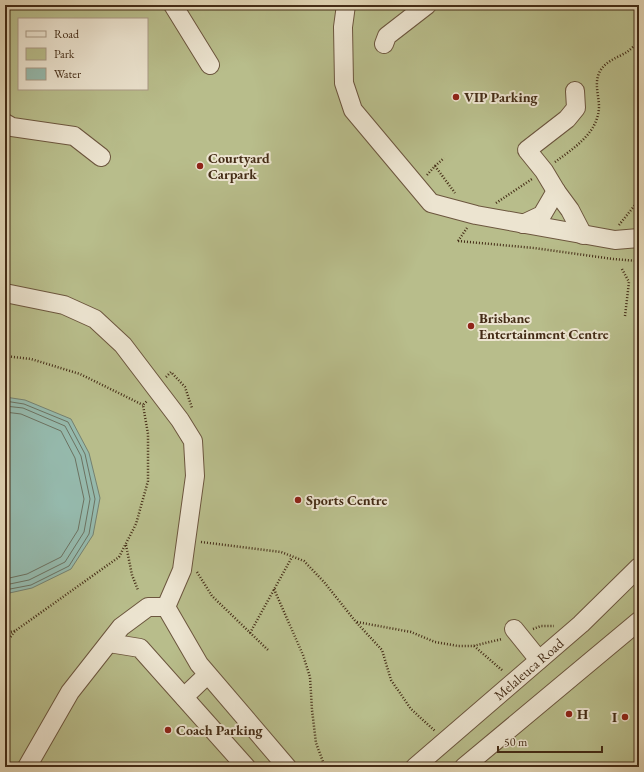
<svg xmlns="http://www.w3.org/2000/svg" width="644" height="772" font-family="'EB Garamond',serif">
<rect width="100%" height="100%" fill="#e2d6b6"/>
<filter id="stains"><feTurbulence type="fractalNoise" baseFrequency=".005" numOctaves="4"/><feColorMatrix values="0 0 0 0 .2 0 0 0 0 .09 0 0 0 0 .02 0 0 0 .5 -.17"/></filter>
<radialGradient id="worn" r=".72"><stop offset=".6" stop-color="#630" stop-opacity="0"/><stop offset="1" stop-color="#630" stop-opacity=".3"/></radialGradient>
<path fill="#b8bd8b" stroke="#7e7450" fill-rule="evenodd" d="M 5,5 L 639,5 L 639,767 L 5,767 ZM 19,19 L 147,19 L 147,89 L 19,89 Z"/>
<path fill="#95b9ac" stroke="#758170" d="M 5,397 L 25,400 L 71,419 L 89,453 L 100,498 L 93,535 L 71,569 L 32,588 L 5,594 Z"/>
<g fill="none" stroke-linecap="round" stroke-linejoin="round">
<g stroke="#6c7261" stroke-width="1">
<path d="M 5,401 L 24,404 L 68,422 L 85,454 L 95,499 L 89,534 L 69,566 L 31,585 L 5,590"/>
<path d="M 5,406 L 23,408 L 65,426 L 81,456 L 90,499 L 84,532 L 65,562 L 29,580 L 5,585"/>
<path d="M 5,412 L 21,414 L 61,431 L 75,458 L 84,499 L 78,530 L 61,557 L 27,574 L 5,579"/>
</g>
<defs>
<g id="minor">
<path d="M 173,5 L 210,65"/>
<path d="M 346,5 L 343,27 L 344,83 L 353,110 L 431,203 L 476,215 L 615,240 L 639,238"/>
<path d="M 384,44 L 387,36 L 427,5"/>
<path d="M 575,91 L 576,108 L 567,119 L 527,150 L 544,171 L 556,191 L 570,210 L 583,235"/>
<path d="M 5,123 L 12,127 L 74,136 L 101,157"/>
<path d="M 523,224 L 542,215 L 556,191"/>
<path d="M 5,293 L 64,305 L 95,319 L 123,345 L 180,420 L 193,441 L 195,476 L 182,570 L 166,607"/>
<path d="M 514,629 L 539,660"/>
<path d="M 109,643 L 140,648 L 246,767"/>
<path d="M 184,697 L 207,675"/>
<path d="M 27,767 L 70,692 L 121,627 L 148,607 L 166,607 L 199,664 L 287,767"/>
<path id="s1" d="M 415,767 L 581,624 L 639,567"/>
<path d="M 464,767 L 639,621"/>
</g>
</defs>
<use href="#minor" stroke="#6c563e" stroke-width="20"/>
<g stroke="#442c16" stroke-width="2.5" stroke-dasharray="1 2" stroke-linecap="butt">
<path d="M 555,162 C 574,148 598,133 599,107 C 599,97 595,86 598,76 C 602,62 617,58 627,52 C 631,49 635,45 639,42"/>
<path d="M 435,166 L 444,158"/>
<path d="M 427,175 L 435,166 L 455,193"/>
<path d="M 496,203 L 532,179"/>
<path d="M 619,225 L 639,200"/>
<path d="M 458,241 L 467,228"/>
<path d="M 458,241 L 534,248 L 613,259 L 639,261"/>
<path d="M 622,269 L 629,282 L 625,316"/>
<path d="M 5,356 L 31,359 L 80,374 L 143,405"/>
<path d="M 166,377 L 171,372 L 185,387 L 192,408"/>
<path d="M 201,542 L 281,552 L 304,561 L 324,582 L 356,622 L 382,650 L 391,680 L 411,709 L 435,731"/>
<path d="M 126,545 L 132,575 L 138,590"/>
<path d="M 197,572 L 212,596 L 269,651"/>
<path d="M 274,589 L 303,655 L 310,677 L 312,710 L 316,743 L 325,767"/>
<path d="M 357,622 L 411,632 L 435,642 L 458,646 L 473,646 L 502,639"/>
<path d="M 533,629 L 541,626 L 554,626"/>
<path d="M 5,633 L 15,631"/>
<path d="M 250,633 L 292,557"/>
<path d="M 5,644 L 15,631 L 119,557 L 136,524 L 148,481 L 148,434 L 143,405 L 147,401"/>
<path d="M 474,646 L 503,671"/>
</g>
<use href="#minor" stroke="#ece4d0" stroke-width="18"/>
</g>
<g fill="#8f2418" stroke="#ece4d0" stroke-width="1.5">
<circle cx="456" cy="97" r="4"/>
<circle cx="200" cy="166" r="4"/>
<circle cx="471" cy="326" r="4"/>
<circle cx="298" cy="500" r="4"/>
<circle cx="569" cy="714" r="4"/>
<circle cx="625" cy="717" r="4"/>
<circle cx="168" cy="730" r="4"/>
</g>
<g text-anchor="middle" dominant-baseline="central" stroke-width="4" stroke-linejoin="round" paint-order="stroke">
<g font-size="14" font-weight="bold" fill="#442c16" stroke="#ece4d0" text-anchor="start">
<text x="464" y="97">VIP Parking</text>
<text x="208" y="158">Courtyard<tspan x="208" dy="16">Carpark</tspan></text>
<text x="479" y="318">Brisbane<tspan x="479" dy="16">Entertainment Centre</tspan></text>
<text x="306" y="500">Sports Centre</text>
<text x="577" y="714">H</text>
<text x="617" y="717" text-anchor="end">I</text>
<text x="176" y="730">Coach Parking</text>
</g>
<g font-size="14" fill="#442c16" stroke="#ece4d0">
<text stroke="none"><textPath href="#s1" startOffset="150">Melaleuca Road</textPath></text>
</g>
</g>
<rect width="644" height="772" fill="none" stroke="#e2d6b6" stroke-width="20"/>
<rect x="6" y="6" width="632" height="760" fill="none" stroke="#442c16" stroke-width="2"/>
<rect x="10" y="10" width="624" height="752" fill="none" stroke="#442c16"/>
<rect x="18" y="18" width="130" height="72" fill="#ece4d0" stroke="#a99a86"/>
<rect x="26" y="31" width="20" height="6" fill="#ece4d0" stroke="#a99a86"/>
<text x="54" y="38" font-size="12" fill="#442c16">Road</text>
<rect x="26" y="48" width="20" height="12" fill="#b8bd8b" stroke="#a99a86"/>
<text x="54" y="58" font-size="12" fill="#442c16">Park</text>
<rect x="26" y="68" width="20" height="12" fill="#95b9ac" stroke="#a99a86"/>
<text x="54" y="78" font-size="12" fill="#442c16">Water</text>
<path d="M498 746v6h104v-6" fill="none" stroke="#442c16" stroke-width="2"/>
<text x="504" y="746" font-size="12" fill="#442c16" stroke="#ece4d0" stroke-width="3" paint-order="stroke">50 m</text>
<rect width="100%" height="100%" filter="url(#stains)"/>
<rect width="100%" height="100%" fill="url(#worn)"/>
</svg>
